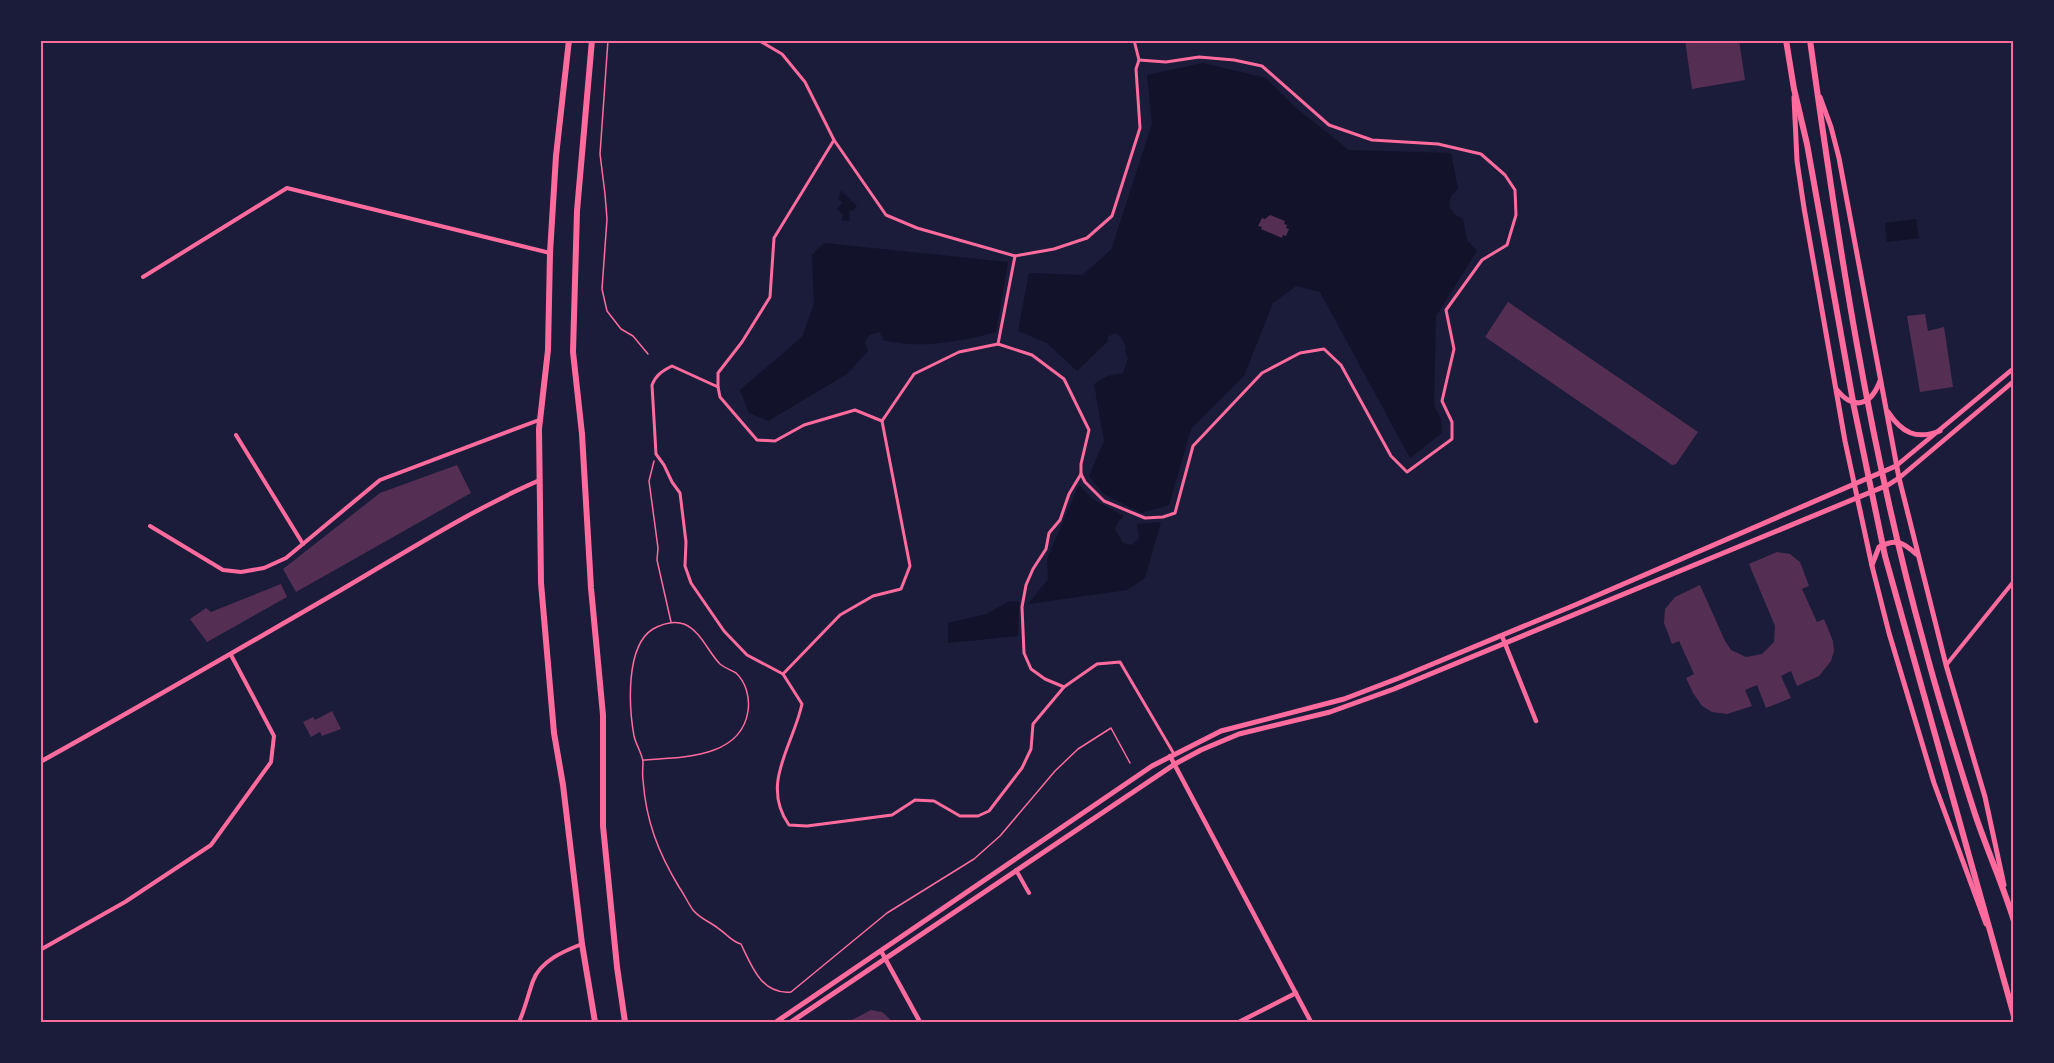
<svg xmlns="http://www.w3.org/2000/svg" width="2054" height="1063" font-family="Arial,sans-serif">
<rect width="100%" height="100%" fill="#1b1b3a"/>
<g fill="#12122b">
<path d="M 1203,63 L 1266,78 L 1295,107 L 1349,150 L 1451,153 L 1458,189 L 1451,196 L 1449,206 L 1454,214 L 1463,219 L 1467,240 L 1477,251 L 1436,316 L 1434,405 L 1441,419 L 1442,433 L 1410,458 L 1320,292 L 1296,286 L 1273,303 L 1244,376 L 1191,429 L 1169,505 L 1141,513 L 1104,494 L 1089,476 L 1104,441 L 1094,384 L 1108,376 L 1123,373 L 1128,359 L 1125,351 L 1126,347 L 1120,336 L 1115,333 L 1107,337 L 1108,341 L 1077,371 L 1047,343 L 1018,331 L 1029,273 L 1082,275 L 1111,250 L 1152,124 L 1147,75 Z"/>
<path d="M 841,190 L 857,206 L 854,210 L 849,211 L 850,221 L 841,220 L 843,215 L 837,209 L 843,202 L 838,199 Z"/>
<path d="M 1916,219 L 1919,238 L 1887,242 L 1885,223 Z"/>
<path d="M 824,243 L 1008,262 L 996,332 C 961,342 919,349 883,340 L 880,332 L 869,335 L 865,342 L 868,351 L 847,374 L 768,421 L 749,413 L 740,390 L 802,337 L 814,304 L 812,255 Z"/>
<path d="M 1079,485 L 1094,500 L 1124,516 L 1118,522 L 1115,529 L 1123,543 L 1132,545 L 1139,538 L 1137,524 L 1161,522 L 1145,578 L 1127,590 L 1028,604 L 1048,579 L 1047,559 Z"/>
<path d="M 1010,601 L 1019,602 L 1018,636 L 948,643 L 948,623 L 986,614 Z"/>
</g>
<g fill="#542f53">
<path d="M 1685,40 L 1739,40 L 1745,80 L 1692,89 Z"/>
<path d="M 1270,215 L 1285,221 L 1284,224 L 1287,225 L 1286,228 L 1289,229 L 1286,236 L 1283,235 L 1282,238 L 1261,229 L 1262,227 L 1258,226 L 1262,218 L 1265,219 Z"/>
<path d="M 1508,302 L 1698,432 L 1676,464 L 1672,465 L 1485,337 Z"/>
<path d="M 1925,314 L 1928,331 L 1944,327 L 1953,387 L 1920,392 L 1907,316 Z"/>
<path d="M 457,465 L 471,493 L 296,592 L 283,569 L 380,493 Z"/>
<path d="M 1777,552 L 1790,554 L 1800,562 L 1809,586 L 1802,589 L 1817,622 L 1824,619 L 1833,641 L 1834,651 L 1831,661 L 1819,676 L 1797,686 L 1791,671 L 1781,676 L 1791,698 L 1766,708 L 1757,685 L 1745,690 L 1752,706 L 1727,714 L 1712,712 L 1702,706 L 1693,693 L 1686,678 L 1694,674 L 1679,641 L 1672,644 L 1664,623 L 1665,609 L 1675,597 L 1700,585 L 1725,641 L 1731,650 L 1746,657 L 1762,654 L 1774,642 L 1775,626 L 1749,564 Z"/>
<path d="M 281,584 L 287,597 L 207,642 L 190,619 L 206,608 L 211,612 Z"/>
<path d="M 332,711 L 341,729 L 322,736 L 320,732 L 311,737 L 303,722 L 313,717 L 315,720 Z"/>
<path d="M 871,1010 L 882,1012 L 893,1022 L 848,1022 Z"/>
</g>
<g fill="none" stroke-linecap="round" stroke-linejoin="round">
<g stroke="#ff6b9d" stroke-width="1.5">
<path d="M 608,40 L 600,154 L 605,194 L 607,219 L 602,289 L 607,311 L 621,329 L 633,336 L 648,354"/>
<path d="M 654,461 L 649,481 L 658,548 L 657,560 L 671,622"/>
<path d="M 643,760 C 680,757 741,759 748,711 C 750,698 746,682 736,673 C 731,670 725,668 720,664 C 708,652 701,631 684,624 C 673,620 662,624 653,629 C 625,646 629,708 634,736 C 636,745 642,753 643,762 C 643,768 642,774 643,780 C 646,821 658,852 679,887 C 684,894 688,903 693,910 C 700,919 711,922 719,929 C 727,934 732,942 741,944 C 752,967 762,995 791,992 L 887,913 L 974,859 L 1000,836 L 1055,771 L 1078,749 L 1111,728 L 1130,763"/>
</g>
<g stroke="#ff6b9d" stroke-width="3">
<path d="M 758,40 L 782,54 L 805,82 L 834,140 L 886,215 L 917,228 L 1015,256 L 1054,249 L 1087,238 L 1112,216 L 1140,128 L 1136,69 L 1139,60 L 1134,40"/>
<path d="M 834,140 L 774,238 L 770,297 L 742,342 L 718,373 L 718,387 L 672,366 C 662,371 656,375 652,385 L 656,454 L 664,465 L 672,482 L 680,493 L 686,542 L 685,566 L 691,583 L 724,631 L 747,655 L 783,674 L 802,704 C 793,746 760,784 789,825 L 807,826 L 892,815 L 915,800 L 934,801 L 960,816 L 978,816 L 989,811 L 1022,768 L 1031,749 L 1033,724 L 1064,687 L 1097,664 L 1120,662 L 1174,754"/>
<path d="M 998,344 L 1015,256"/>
<path d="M 718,387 L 720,397 L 757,440 L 775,441 L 804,425 L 855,410 L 882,421"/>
<path d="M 783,674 L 840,615 L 873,596 L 901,589 L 910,566 L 882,421 L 914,374 L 959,352 L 998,344 L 1032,355 L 1064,379 L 1089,430 L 1081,464 L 1081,474 L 1085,482 L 1104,501 L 1145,518 L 1163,517 L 1175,513 L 1193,446 L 1262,373 L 1300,353 L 1324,349 L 1341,365 L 1391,456 L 1407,472 L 1452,439 L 1452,422 L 1442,401 L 1454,349 L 1446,310 L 1482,260 L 1507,245 L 1516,215 L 1515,190 L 1505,175 L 1481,154 L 1438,144 L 1372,140 L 1329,125 L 1262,66 L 1234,60 L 1199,57 L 1166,62 L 1139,60"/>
<path d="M 1064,687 L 1045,679 L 1031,669 L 1024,653 L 1022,607 L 1026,585 L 1033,569 L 1046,549 L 1049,533 L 1060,520 L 1069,494 L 1081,474"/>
</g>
<g stroke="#ff6b9d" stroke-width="4">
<path d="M 143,277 L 287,188 L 550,253"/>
<path d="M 236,435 L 303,544"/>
<path d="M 150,526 L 223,570 L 241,572 L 264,568 L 286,558 L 380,480 L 539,420"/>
<path d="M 1947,664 L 2014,581"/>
<path d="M 1016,870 L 1029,893"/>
<path d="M 40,950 L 125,902 L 211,845 L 271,762 L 274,736 L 231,655"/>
<path d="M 519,1022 C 525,1009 528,995 533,981 C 540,961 564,951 582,944"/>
</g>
<g stroke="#ff6b9d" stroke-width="4.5">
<path d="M 1896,466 L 2014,368"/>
<path d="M 1899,478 L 2014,381"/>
<path d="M 1502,636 L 1536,721"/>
<path d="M 1170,756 L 1311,1022"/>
<path d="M 40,762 C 141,706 241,648 341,590 C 406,552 471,510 540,480"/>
<path d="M 881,951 L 920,1022"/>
<path d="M 1239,1022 L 1296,993"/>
</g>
<g stroke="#ff6b9d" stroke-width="5">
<path d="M 1794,97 L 1797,161 L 1804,208 L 1845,441 L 1872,566 L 1889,633 L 1934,783 L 1986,924"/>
<path d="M 1820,97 L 1831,127 L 1839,158 L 1899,478 L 1946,665 L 1985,797 L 2004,885"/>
<path d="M 1837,390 C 1854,411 1871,405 1880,381"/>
<path d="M 1888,412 C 1902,433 1916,440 1940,431"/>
<path d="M 1872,565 L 1879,547 C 1896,538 1903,542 1916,554"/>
<path d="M 776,1022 L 1152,766 L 1221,731 L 1344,699 L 1399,678 L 1575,605 L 1896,466"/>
<path d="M 791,1022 L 1175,764 L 1201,750 L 1239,734 L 1330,712 L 1394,689 L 1888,485 L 1899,478"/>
</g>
<g stroke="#ff6b9d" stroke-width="6">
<path d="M 1786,40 L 1794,89 L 1807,144 L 1854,407 L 1885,556 L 2014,1016"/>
<path d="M 1810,40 C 1838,243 1869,447 1924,644 C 1939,701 1957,758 1975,814 C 1987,850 2003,885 2014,921"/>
</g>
<g stroke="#ff6b9d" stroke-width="6">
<path d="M 569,40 L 556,156 L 550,253 L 548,350 L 539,429 L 541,583 L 554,733 L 563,785 L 582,944 L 595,1022"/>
<path d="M 592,40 L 577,211 L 573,352 L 582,434 L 591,588 L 603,715 L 603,826 L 617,967 L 625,1022"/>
</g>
</g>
<rect width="2054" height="1063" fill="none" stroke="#1b1b3a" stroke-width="84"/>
<rect x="42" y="42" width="1970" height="979" fill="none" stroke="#ff6b9d" stroke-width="2"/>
</svg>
